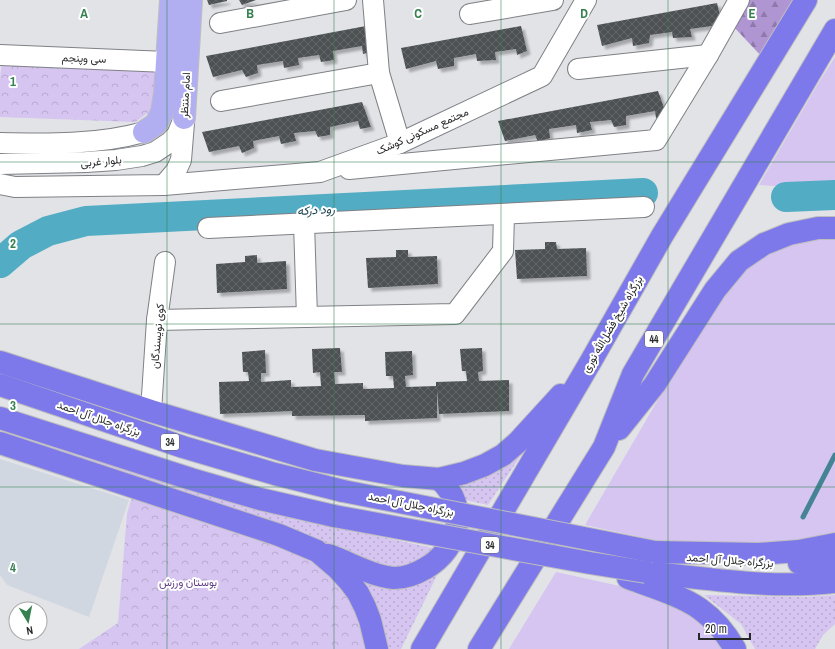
<svg xmlns="http://www.w3.org/2000/svg" width="835" height="649" font-family="'Archivo Narrow',Vazirmatn,sans-serif">
<defs>
<pattern id="forest-firs" width="22" height="20" patternUnits="userSpaceOnUse"><rect width="22" height="20" fill="#af95d2"/><path d="M5 1l3.5 6h-7zM16 11l3.5 6h-7z" fill="#8e7aaa"/></pattern>
<pattern id="park-crowns" width="20" height="18" patternUnits="userSpaceOnUse"><rect width="20" height="18" fill="#d6c5f0"/><path d="M2 6a3 3 0 1 1 6 0M12 15a3 3 0 1 1 6 0" fill="none" stroke="#b8a9ce"/></pattern>
<pattern id="garden-dots" width="8" height="8" patternUnits="userSpaceOnUse"><rect width="8" height="8" fill="#d6c5f0"/><path d="M2 2h.1M6 6h.1" fill="none" stroke="#b8a9ce" stroke-width="1.8" stroke-linecap="round"/></pattern>
<pattern id="building-cross-hatch" width="8" height="8" patternUnits="userSpaceOnUse"><rect width="8" height="8" fill="#4d5153"/><path d="M0 0l8 8M0 8l8-8" fill="none" stroke="#646769"/></pattern>
<filter id="shadow"><feDropShadow dx="3.5" dy="3.5" stdDeviation="1" flood-color="#0004"/></filter>
</defs>
<rect width="100%" height="100%" fill="#e1e3e7"/>
<path fill="#d1d7e1" d="M 0,459 L 129,500 L 89,617 L 7,585 L 0,575 Z"/>
<g fill="#d6c5f0">
<path d="M 835,57 L 835,185 L 790,187 L 759,185 L 819,82 Z"/>
<path d="M 835,237 L 835,534 L 767,548 L 689,545 L 654,540 L 585,525 L 698,331 L 726,288 L 759,257 L 800,240 Z"/>
<path d="M 556,572 L 638,590 L 688,613 L 708,629 L 725,649 L 509,649 Z"/>
</g>
<path fill="url(#forest-firs)" d="M 747,0 L 796,0 L 763,58 L 732,25 Z"/>
<g fill="url(#park-crowns)">
<path d="M 2,62 L 156,68 L 152,110 L 135,122 L 0,117 L 0,78 Z"/>
<path d="M 132,497 L 289,546 L 342,581 L 371,649 L 79,649 L 118,623 L 127,514 Z"/>
</g>
<g fill="url(#garden-dots)">
<path d="M 0,428 L 295,518 L 442,550 L 401,573 L 0,435 Z"/>
<path d="M 535,434 L 488,505 L 461,499 L 458,484 Z"/>
<path d="M 439,571 L 401,649 L 385,649 L 358,573 Z"/>
<path d="M 704,595 L 804,597 L 835,595 L 835,624 L 823,635 L 815,649 L 755,649 L 741,624 Z"/>
</g>
<g fill="none" stroke-linecap="round" stroke-linejoin="round">
<path stroke="#458495" stroke-width="5" d="M 803,517 L 835,455"/>
<g stroke="#52acc3" stroke-width="30">
<path d="M 786,197 L 835,195"/>
<path d="M 0,263 L 21,245 L 48,231 L 86,221 L 643,193"/>
</g>
</g>
<g fill="url(#building-cross-hatch)" filter="url(#shadow)">
<path d="M 207,0 L 227,0 L 227,1 L 209,5 Z"/>
<path d="M 239,0 L 256,0 L 242,5 Z"/>
<path d="M 717,3 L 723,28 L 713,32 L 712,26 L 690,29 L 692,37 L 673,38 L 672,32 L 650,35 L 649,43 L 633,46 L 632,38 L 602,46 L 597,25 Z"/>
<path d="M 366,26 L 375,51 L 363,54 L 362,46 L 333,51 L 334,60 L 321,62 L 319,55 L 298,58 L 299,65 L 284,68 L 283,61 L 257,65 L 258,73 L 246,77 L 242,70 L 213,77 L 206,56 Z"/>
<path d="M 521,26 L 527,51 L 517,55 L 516,49 L 495,52 L 496,60 L 477,61 L 476,54 L 454,58 L 454,66 L 438,69 L 436,61 L 406,69 L 401,48 Z"/>
<path d="M 658,91 L 667,116 L 656,118 L 655,111 L 626,116 L 626,125 L 614,127 L 611,120 L 590,122 L 592,130 L 577,133 L 576,125 L 549,129 L 550,138 L 538,142 L 535,135 L 505,141 L 498,121 Z"/>
<path d="M 362,102 L 371,127 L 360,129 L 358,121 L 330,127 L 330,135 L 318,137 L 315,131 L 294,133 L 296,141 L 281,144 L 279,136 L 253,141 L 254,148 L 242,153 L 239,146 L 209,152 L 202,132 Z"/>
<path d="M 545,242 L 556,242 L 557,249 L 586,248 L 587,276 L 517,279 L 515,250 L 545,249 Z"/>
<path d="M 396,250 L 408,250 L 408,257 L 437,256 L 438,284 L 368,288 L 366,258 L 396,257 Z"/>
<path d="M 257,255 L 257,263 L 286,261 L 287,289 L 217,293 L 216,264 L 245,262 L 245,256 Z"/>
<path d="M 340,348 L 342,372 L 334,372 L 335,384 L 363,383 L 363,389 L 394,388 L 393,376 L 386,376 L 385,352 L 412,351 L 413,375 L 405,376 L 406,387 L 436,386 L 436,382 L 467,381 L 466,371 L 462,371 L 460,349 L 482,348 L 483,371 L 478,372 L 479,381 L 509,380 L 509,411 L 439,414 L 437,390 L 437,418 L 365,421 L 365,415 L 292,416 L 292,411 L 220,414 L 219,382 L 249,381 L 248,372 L 243,372 L 242,352 L 265,350 L 266,373 L 261,373 L 261,382 L 291,380 L 291,387 L 321,386 L 320,372 L 313,373 L 312,349 Z"/>
</g>
<g fill="none" stroke-linecap="round" stroke-linejoin="round">
<defs>
<g id="minor">
<path d="M 373,0 L 379,73 L 400,143"/>
<path d="M 470,14 L 553,0"/>
<path d="M 220,23 L 346,0"/>
<path d="M 0,55 L 167,62"/>
<path d="M 578,69 L 708,55"/>
<path d="M 221,101 L 379,73"/>
<path d="M 0,143 C 47,144 98,145 144,132"/>
<path d="M 0,164 L 86,162 L 116,160 L 142,156 L 155,152 L 170,142 L 177,135 L 184,118"/>
<path d="M 349,169 L 656,140 L 708,55 L 739,0"/>
<path d="M 0,184 L 15,187 L 164,185 L 320,172 L 400,143 L 542,76 L 586,0"/>
<path d="M 164,185 L 176,171 L 181,160 L 184,123"/>
<path d="M 304,223 L 307,317"/>
<path d="M 208,228 L 644,207"/>
<path d="M 157,320 L 455,314 L 503,251 L 504,214"/>
<path d="M 151,411 L 157,320 L 165,262"/>
</g>
<g id="major">
<path d="M 184,118 L 191,0"/>
<path d="M 144,132 L 156,124 L 162,112 L 165,93 L 171,0"/>
</g>
<g id="highway">
<path d="M 0,362 L 151,411 L 315,460 L 403,476 L 439,479 L 464,473 L 485,465 L 503,455 L 518,442 L 561,395"/>
<path d="M 0,385 L 183,447 L 275,474 L 343,491"/>
<path d="M 0,418 L 191,479 L 260,499 L 334,516"/>
<path d="M 619,429 L 655,384 L 715,290 L 739,261 L 764,244 L 789,234 L 818,228 L 835,228"/>
<path d="M 0,443 L 279,535 L 317,551 L 338,569 L 349,581 L 358,593 L 365,607 L 370,620 L 377,649"/>
<path d="M 655,552 L 759,554 L 799,551 L 835,544"/>
<path d="M 328,555 C 349,562 371,576 394,578 C 405,578 416,574 426,568 C 459,549 470,506 439,479"/>
<path d="M 799,563 L 835,561"/>
<path d="M 646,572 C 709,579 772,589 835,582"/>
<path d="M 628,578 C 650,586 682,596 700,609 C 714,619 727,635 735,649"/>
<path d="M 422,649 L 591,361 L 662,236 L 806,0"/>
<path d="M 479,649 L 604,447 L 633,374 L 835,30"/>
</g>
</defs>
<use href="#minor" stroke="#7f8185" stroke-width="22"/>
<use href="#major" stroke="#bebebf" stroke-width="24"/>
<use href="#highway" stroke="#bebebf" stroke-width="24"/>
<use href="#minor" stroke="#fff" stroke-width="20"/>
<use href="#major" stroke="#b1aff2" stroke-width="22"/>
<use href="#highway" stroke="#7d79ea" stroke-width="22"/>
<defs>
<g id="highway-bridge">
<path d="M 343,491 L 655,552"/>
<path d="M 334,516 L 590,563 L 646,572"/>
</g>
</defs>
<use href="#highway-bridge" stroke="#bebebf" stroke-width="24" stroke-linecap="butt"/>
<use href="#highway-bridge" stroke="#7d79ea" stroke-width="22"/>
</g>
<path fill="none" stroke="#358150" stroke-width="1" stroke-opacity="0.55" d="M 167,0 L 167,649M 334,0 L 334,649M 501,0 L 501,649M 668,0 L 668,649M 0,162 L 835,162M 0,324 L 835,324M 0,487 L 835,487"/>
<g text-anchor="middle" dominant-baseline="central" stroke-width="4" stroke-linejoin="round" paint-order="stroke">
<g fill="#fff" stroke="#686869" stroke-width="1">
<rect x="645" y="331" width="18" height="16" rx="3"/>
<rect x="161" y="434" width="18" height="16" rx="3"/>
<rect x="481" y="537" width="18" height="16" rx="3"/>
</g>
<g font-size="10" font-weight="bold" fill="#272829">
<text x="654" y="339">44</text>
<text x="170" y="442">34</text>
<text x="490" y="545">34</text>
</g>
<g font-size="11" fill="#272829" stroke="#fff">
<text transform="translate(84 58) rotate(2)">سی وپنجم</text>
<text transform="translate(185 95) rotate(-87)">امام منتظر</text>
<text transform="translate(422 131) rotate(-24)">مجتمع مسکونی کوشک</text>
<text transform="translate(101 161) rotate(-5)">بلوار غربی</text>
<text transform="translate(612 324) rotate(-60)">بزرگراه شیخ فضل‌الله نوری</text>
<text transform="translate(157 336) rotate(-85)">کوی نویسندگان</text>
<text transform="translate(99 418) rotate(19)">بزرگراه جلال آل احمد</text>
<text transform="translate(411 504) rotate(11)">بزرگراه جلال آل احمد</text>
<text transform="translate(730 560) rotate(4)">بزرگراه جلال آل احمد</text>
</g>
<g font-size="11" fill="#5f3c86" stroke="#fff">
<text x="188" y="582">بوستان ورزش</text>
</g>
<g font-size="12" font-style="italic" fill="#153e49" stroke="#fff">
<text transform="translate(316 210) rotate(-3)">رود درکه</text>
</g>
</g>
<g font-size="13" text-anchor="middle" font-weight="bold" fill="#358150" stroke="#fff" stroke-width="4" stroke-linejoin="round" paint-order="stroke">
<text x="84" y="18">A</text>
<text x="250" y="18">B</text>
<text x="418" y="18">C</text>
<text x="584" y="18">D</text>
<text x="752" y="18">E</text>
<text x="13" y="86">1</text>
<text x="13" y="248">2</text>
<text x="13" y="410">3</text>
<text x="13" y="572">4</text>
</g>
<g transform="translate(28 621) rotate(170)"><circle r="19" fill="#ffffff" stroke="#a9a9a9"/>
<path d="M0-3L7 15L0 10L-7 15Z" fill="#358150"/>
<text y="-6" font-size="11" font-weight="bold" text-anchor="middle" fill="#272829">N</text>
</g>
<path d="M699 633v6h51v-6" fill="none" stroke="#272829" stroke-width="2"/>
<text x="705" y="633" font-size="12" fill="#272829" stroke="#ffffff" stroke-width="3" paint-order="stroke">20 m</text>
</svg>
